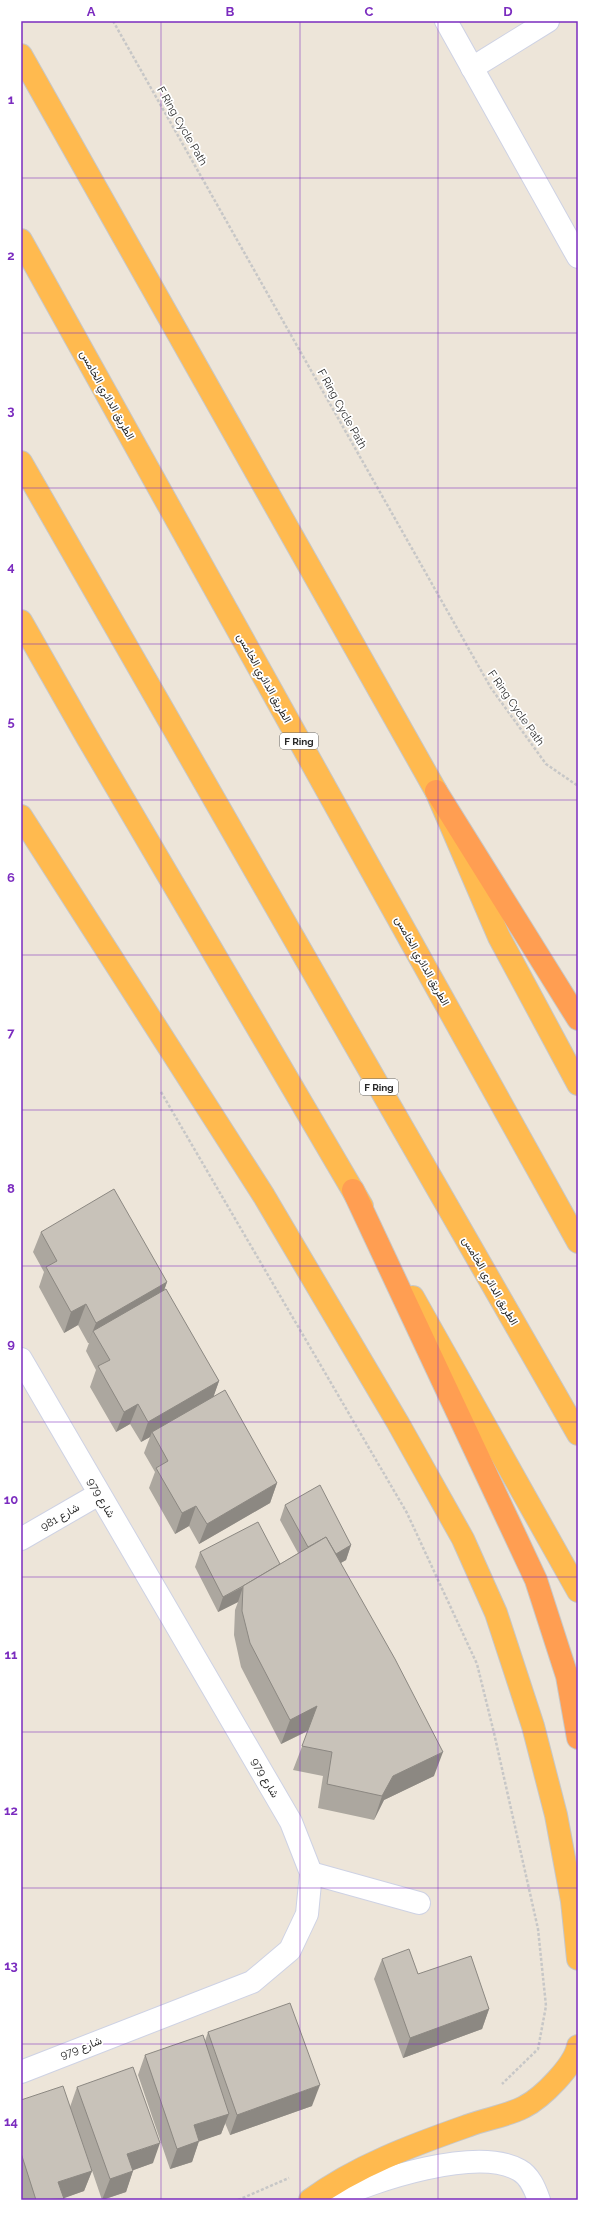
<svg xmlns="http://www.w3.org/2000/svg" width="599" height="2221" font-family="Raleway,Vazirmatn,sans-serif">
<rect width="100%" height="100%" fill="#ede5d9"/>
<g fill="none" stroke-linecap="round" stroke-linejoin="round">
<defs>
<g id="minor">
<path d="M 446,21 L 578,257"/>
<path d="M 472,68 L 548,21"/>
<path d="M 21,1359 L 291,1822 L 311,1873 L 307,1914 L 290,1950 L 252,1982 L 21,2072"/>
<path d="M 21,1539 L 99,1494"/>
<path d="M 311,1873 L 419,1903"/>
</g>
<path id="tertiary" d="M 332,2200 C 374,2180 477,2146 519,2170 C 530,2176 535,2189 539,2200"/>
<g id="trunk">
<path d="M 21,55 L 436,791 L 499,937 L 578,1084"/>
<path d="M 21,240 L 578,1242"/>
<path d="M 21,462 L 578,1434"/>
<path d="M 21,621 L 87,737 L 362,1206"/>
<path d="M 21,816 L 264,1196 L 398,1423 L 463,1539 L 496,1613 L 533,1726 L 556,1815 L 572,1901 L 578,1959"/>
<path d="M 413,1297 L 578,1591"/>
<path d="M 310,2200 C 356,2166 413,2145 467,2126 C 485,2119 507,2116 524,2107 C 542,2098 574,2066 578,2046"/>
</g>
<g id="motorway">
<path d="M 436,791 L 578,1019"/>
<path d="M 353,1190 L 536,1580 L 567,1676 L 578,1738"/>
</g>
</defs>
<use href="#minor" stroke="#ced2e4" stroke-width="24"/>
<use href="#tertiary" stroke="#ced2e4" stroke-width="24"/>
<use href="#trunk" stroke="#c7c7c7" stroke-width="24"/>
<use href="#motorway" stroke="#c7c7c7" stroke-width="24"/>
<g stroke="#c7c7c7" stroke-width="2.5" stroke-dasharray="3 2" stroke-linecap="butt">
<path d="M 113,21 L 491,688 L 546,764 L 578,786"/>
<path d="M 161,1092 L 407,1513 L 477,1664 L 494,1733 L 538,1929 L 546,2006 L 538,2049 L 502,2084"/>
<path d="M 238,2200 L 289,2178"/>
</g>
<use href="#minor" stroke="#fff" stroke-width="22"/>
<use href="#tertiary" stroke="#fff" stroke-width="22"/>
<use href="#trunk" stroke="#ffba4f" stroke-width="22"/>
<use href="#motorway" stroke="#ff9e52" stroke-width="22"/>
</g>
<g fill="#aca79f">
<path d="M 41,1232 L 167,1282 L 164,1290 L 219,1381 L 213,1397 L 277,1483 L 270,1503 L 199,1544 L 189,1526 L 175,1534 L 149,1488 L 155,1472 L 144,1453 L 150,1437 L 141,1442 L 130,1424 L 116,1432 L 90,1387 L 96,1370 L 86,1351 L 89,1343 L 88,1343 L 78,1325 L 64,1333 L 39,1287 L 44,1272 L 33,1252 Z"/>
<path d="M 285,1505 L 351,1545 L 346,1560 L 341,1563 L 434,1776 L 384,1800 L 374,1820 L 318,1808 L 323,1776 L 293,1770 L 308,1731 L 281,1744 L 241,1667 L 234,1635 L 235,1610 L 238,1602 L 218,1612 L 195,1567 L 200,1552 L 280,1564 L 298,1553 L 280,1520 Z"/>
<path d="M 382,1959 L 418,1974 L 489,2009 L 482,2029 L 403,2058 L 374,1979 Z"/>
<path d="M 208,2032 L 312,2106 L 230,2135 L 225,2123 L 221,2134 L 199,2141 L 192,2162 L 170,2169 L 138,2075 L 145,2055 L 205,2041 Z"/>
<path d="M 77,2087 L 153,2163 L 133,2170 L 126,2192 L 102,2200 L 80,2135 L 92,2171 L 84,2191 L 63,2198 L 63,2200 L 22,2200 L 21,2196 L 21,2100 L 70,2107 Z"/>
</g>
<g fill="#8c8882">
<path d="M 167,1282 L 160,1302 L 93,1331 L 88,1343 L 96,1323 Z"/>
<path d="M 86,1304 L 78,1325 L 64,1333 L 71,1312 Z"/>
<path d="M 219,1381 L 212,1401 L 152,1432 L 150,1437 L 141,1442 L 148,1422 Z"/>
<path d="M 138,1404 L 130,1424 L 116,1432 L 124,1412 Z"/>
<path d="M 277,1483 L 270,1503 L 199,1544 L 207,1524 Z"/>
<path d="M 196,1506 L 189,1526 L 175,1534 L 182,1513 Z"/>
<path d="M 351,1545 L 346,1560 L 324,1572 L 329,1557 Z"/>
<path d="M 243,1587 L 238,1602 L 218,1612 L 223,1597 Z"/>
<path d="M 317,1706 L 309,1730 L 281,1744 L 290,1720 Z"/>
<path d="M 443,1752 L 434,1776 L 384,1800 L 374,1820 L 382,1796 L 393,1776 Z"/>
<path d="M 489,2009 L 482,2029 L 403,2058 L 410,2038 Z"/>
<path d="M 320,2085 L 312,2106 L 230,2135 L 237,2115 Z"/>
<path d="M 229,2114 L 221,2134 L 198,2142 L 199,2141 L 192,2162 L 170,2169 L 177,2149 L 194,2125 Z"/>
<path d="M 160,2143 L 153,2163 L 120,2175 L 127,2154 Z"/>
<path d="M 92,2171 L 84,2191 L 59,2200 L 58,2182 Z"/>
<path d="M 133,2171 L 126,2192 L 102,2200 L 110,2179 Z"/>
</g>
<g fill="#c8c2b9" stroke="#8c8882">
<path d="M 114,1189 L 167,1282 L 96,1323 L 86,1304 L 71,1312 L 46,1267 L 57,1261 L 41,1232 Z"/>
<path d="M 166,1289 L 219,1381 L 148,1422 L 138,1404 L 124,1412 L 98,1366 L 110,1360 L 93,1331 Z"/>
<path d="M 225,1390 L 277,1483 L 207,1524 L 196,1506 L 182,1513 L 156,1468 L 168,1461 L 152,1432 Z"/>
<path d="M 320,1485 L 351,1545 L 336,1554 L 326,1537 L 308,1547 L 285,1505 Z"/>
<path d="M 258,1522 L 280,1564 L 243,1586 L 223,1597 L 200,1552 Z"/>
<path d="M 326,1537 L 395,1659 L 443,1752 L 393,1776 L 382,1796 L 327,1784 L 332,1752 L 302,1746 L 317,1706 L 290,1720 L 250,1643 L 242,1611 L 243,1586 Z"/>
<path d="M 409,1949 L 418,1974 L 471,1956 L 489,2009 L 410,2038 L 382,1959 Z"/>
<path d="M 290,2003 L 320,2085 L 237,2115 L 208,2032 Z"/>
<path d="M 203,2035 L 229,2114 L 194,2125 L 199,2141 L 177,2149 L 145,2055 Z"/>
<path d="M 133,2067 L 160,2143 L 127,2154 L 133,2171 L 110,2179 L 77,2087 Z"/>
<path d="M 63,2086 L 92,2171 L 58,2182 L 64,2199 L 36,2200 L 21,2153 L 21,2100 Z"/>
</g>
<path fill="none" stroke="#7b2cbf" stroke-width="1" stroke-opacity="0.55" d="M 161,21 L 161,2200M 300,21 L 300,2200M 438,21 L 438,2200M 21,178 L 578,178M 21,333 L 578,333M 21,488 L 578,488M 21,644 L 578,644M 21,800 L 578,800M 21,955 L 578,955M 21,1110 L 578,1110M 21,1266 L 578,1266M 21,1422 L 578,1422M 21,1577 L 578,1577M 21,1732 L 578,1732M 21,1888 L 578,1888M 21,2044 L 578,2044"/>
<g text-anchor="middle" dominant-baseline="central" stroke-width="3.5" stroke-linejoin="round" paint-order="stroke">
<g fill="#fff" stroke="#696969" stroke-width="1">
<rect x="280" y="733" width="38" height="16" rx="3"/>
<rect x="360" y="1079" width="38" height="16" rx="3"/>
</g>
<g font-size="10" font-weight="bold" fill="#292929">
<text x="299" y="741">F Ring</text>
<text x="379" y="1087">F Ring</text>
</g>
<g font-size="11" fill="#292929" stroke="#fff">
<text transform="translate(182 126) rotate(60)">F Ring Cycle Path</text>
<text transform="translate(107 395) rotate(61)">الطريق الدائري الخامس</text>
<text transform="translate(342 409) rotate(61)">F Ring Cycle Path</text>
<text transform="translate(264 678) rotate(61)">الطريق الدائري الخامس</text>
<text transform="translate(516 708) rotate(55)">F Ring Cycle Path</text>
<text transform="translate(422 961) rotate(61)">الطريق الدائري الخامس</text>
<text transform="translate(490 1281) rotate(60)">الطريق الدائري الخامس</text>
<text transform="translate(101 1498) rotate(60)">شارع 979</text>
<text transform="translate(60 1517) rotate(-30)">شارع 981</text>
<text transform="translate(265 1778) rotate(60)">شارع 979</text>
<text transform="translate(81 2048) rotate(-21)">شارع 979</text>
</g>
</g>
<rect width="599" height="2221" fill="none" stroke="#ffffff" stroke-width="44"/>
<rect x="22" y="22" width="555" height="2177" fill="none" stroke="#7b2cbf" stroke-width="1.5"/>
<g font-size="13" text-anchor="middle" font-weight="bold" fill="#7b2cbf">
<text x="91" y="16">A</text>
<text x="230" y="16">B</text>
<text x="369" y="16">C</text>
<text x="508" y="16">D</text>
<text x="11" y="104">1</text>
<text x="11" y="260">2</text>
<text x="11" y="415">3</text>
<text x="11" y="571">4</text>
<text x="11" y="726">5</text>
<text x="11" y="882">6</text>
<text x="11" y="1037">7</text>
<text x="11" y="1193">8</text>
<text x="11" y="1348">9</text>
<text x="11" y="1504">10</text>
<text x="11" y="1659">11</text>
<text x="11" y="1815">12</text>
<text x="11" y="1970">13</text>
<text x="11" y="2126">14</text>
</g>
</svg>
